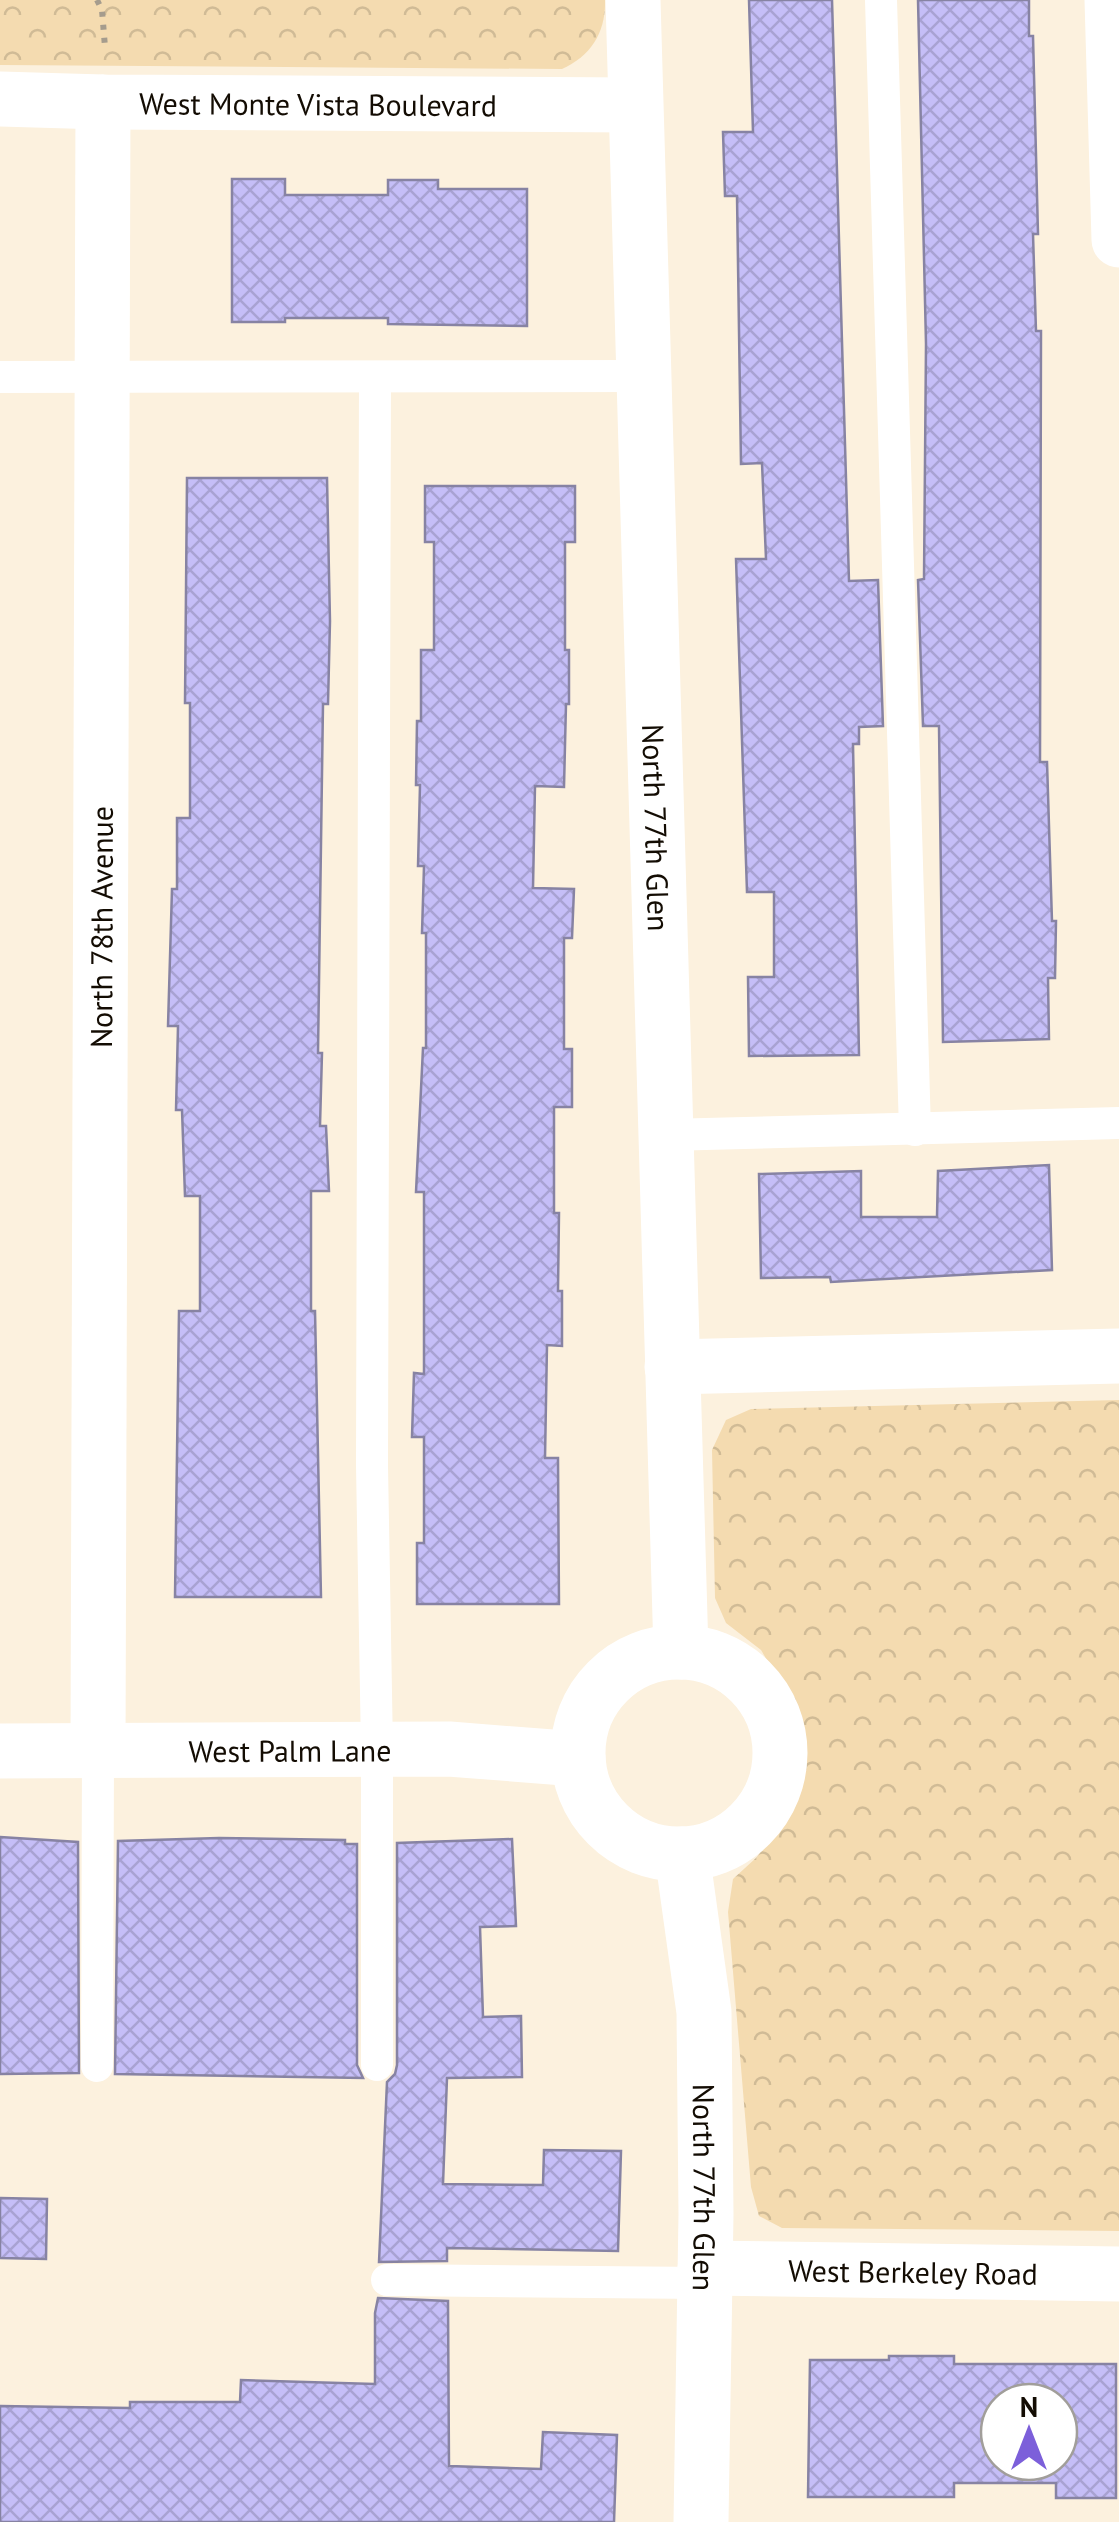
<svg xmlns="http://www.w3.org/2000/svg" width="1119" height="2522" font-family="'PT Sans',sans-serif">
<defs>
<pattern id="park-crowns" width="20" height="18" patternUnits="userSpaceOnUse" patternTransform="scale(2.5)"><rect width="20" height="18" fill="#f4dbb0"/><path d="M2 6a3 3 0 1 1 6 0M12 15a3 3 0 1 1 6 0" fill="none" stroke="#d0bb96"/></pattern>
<pattern id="building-cross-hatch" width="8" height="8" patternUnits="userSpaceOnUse" patternTransform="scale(2.5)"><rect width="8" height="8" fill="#c5bef7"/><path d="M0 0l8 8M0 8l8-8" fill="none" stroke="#a8a2d2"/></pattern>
</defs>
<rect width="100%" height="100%" fill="#fcf1de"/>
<g fill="url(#park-crowns)">
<path d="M 0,0 L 605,0 C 606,32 591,56 562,69 L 0,65 Z"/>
<path d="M 1119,1400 L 1119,2231 L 782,2228 L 759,2216 L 751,2187 L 728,1912 L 733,1879 L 757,1857 L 778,1828 L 795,1789 L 800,1737 L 786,1692 L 761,1650 L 726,1623 L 715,1598 L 712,1450 L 726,1420 L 751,1409 Z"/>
</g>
<g fill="url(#building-cross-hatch)" stroke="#8783a3" stroke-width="2.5" fill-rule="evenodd">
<path d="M 749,0 L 832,0 L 849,581 L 878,580 L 883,726 L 859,727 L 859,744 L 853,744 L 859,1055 L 749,1056 L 748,977 L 774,977 L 774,892 L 747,892 L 736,559 L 766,559 L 762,463 L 741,464 L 737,196 L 725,196 L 723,132 L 753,132 Z"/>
<path d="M 918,0 L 1029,0 L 1029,36 L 1033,36 L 1038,234 L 1033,234 L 1036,331 L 1041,331 L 1040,762 L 1047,762 L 1052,921 L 1056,921 L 1055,978 L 1048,978 L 1049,1039 L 943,1042 L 939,726 L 923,726 L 918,580 L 924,579 L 926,344 Z"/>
<path d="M 232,179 L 285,179 L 285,195 L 388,195 L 388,180 L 438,180 L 438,189 L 527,189 L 527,326 L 388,324 L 388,318 L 285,318 L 285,322 L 232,322 Z"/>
<path d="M 187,478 L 327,478 L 330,621 L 328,704 L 323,704 L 318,1053 L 322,1053 L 320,1126 L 326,1126 L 329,1191 L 311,1191 L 311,1311 L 315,1311 L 321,1597 L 175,1597 L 179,1311 L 200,1311 L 200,1196 L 185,1196 L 182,1110 L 176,1110 L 178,1026 L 168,1026 L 172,889 L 177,889 L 177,818 L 190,818 L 190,703 L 185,703 Z"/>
<path d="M 425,486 L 575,486 L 575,542 L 565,542 L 565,650 L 569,650 L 569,704 L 566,704 L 564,787 L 535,786 L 533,888 L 574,889 L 572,938 L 564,938 L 564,1049 L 572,1049 L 572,1107 L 554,1107 L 554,1213 L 559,1213 L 558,1291 L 562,1291 L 562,1346 L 547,1345 L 545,1458 L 558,1458 L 559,1604 L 417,1604 L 417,1543 L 424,1543 L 424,1437 L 412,1437 L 414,1373 L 424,1374 L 424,1192 L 416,1192 L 423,1048 L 426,1048 L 426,933 L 422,933 L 424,866 L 418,866 L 420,785 L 416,785 L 417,721 L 421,721 L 421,650 L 434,650 L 434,542 L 425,542 Z"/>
<path d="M 1049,1165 L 1052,1270 L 831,1282 L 830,1277 L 761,1278 L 759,1174 L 861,1171 L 861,1217 L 937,1217 L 938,1171 Z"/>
<path d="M 0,1837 L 78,1842 L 79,2073 L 0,2074 Z"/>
<path d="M 219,1838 L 345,1840 L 345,1844 L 357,1844 L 357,2065 L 363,2078 L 115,2074 L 118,1841 Z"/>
<path d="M 512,1839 L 516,1926 L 480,1927 L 483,2017 L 521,2016 L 522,2077 L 447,2078 L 443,2184 L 543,2185 L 544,2150 L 621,2151 L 618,2251 L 447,2248 L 447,2261 L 379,2262 L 387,2082 L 395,2074 L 397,2065 L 397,1843 Z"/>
<path d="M 0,2198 L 47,2199 L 46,2259 L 0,2258 Z"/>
<path d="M 378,2298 L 448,2301 L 449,2466 L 541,2469 L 543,2432 L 617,2435 L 614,2522 L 0,2522 L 0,2406 L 130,2408 L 130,2402 L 240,2402 L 241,2380 L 375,2384 L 375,2313 Z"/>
<path d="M 889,2356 L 954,2356 L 954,2364 L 1116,2364 L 1116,2498 L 1056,2498 L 1056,2483 L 954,2483 L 954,2497 L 808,2497 L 810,2360 L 889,2360 ZM 999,2402 L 1059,2402 L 1059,2462 L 999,2462 Z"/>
</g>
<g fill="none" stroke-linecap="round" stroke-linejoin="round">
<path stroke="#a59c8d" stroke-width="6" stroke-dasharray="5 8" stroke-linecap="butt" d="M 97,0 L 102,10 L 105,47"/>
<g stroke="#fff" stroke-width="32">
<path d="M 881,0 L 915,1130"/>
<path d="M 0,377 L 642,376"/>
<path d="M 375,378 L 372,1465 L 377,1749 L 377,2065"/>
<path d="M 666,1135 L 1119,1123"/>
<path d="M 97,2066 L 98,1749"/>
<path d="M 387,2280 L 705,2283"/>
</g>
<g stroke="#fff" stroke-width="55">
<path id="s1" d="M 633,0 L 681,1652"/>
<path d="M 1112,0 L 1119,240"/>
<path id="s2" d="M 0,99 L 103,102 L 635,105"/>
<path d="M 672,1367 L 1119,1356"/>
<circle cx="679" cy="1753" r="101"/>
<path id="s3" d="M 98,1749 L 103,102"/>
<path id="s4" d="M 0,1751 L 449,1749 L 578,1759"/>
<path id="s5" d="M 682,1854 L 704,2012 L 706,2214 L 701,2522"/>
<path id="s6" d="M 705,2268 L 1119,2274"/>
</g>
</g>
<g text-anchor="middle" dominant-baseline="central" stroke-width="8" stroke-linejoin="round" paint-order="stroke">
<g font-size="30" fill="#130c03" stroke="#fff">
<text stroke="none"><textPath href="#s2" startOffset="318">West Monte Vista Boulevard</textPath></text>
<text stroke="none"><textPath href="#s1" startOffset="828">North 77th Glen</textPath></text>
<text stroke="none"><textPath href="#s3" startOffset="822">North 78th Avenue</textPath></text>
<text stroke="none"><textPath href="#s4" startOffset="290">West Palm Lane</textPath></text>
<text stroke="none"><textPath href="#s5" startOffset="335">North 77th Glen</textPath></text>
<text stroke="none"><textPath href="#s6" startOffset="208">West Berkeley Road</textPath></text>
</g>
</g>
<g transform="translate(1029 2432)"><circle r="48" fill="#ffffff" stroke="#a19e9a" stroke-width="2.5"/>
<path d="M0-8L18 38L0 25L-18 38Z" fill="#7c5fda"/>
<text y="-15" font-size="28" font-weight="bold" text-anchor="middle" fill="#130c03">N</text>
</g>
</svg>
